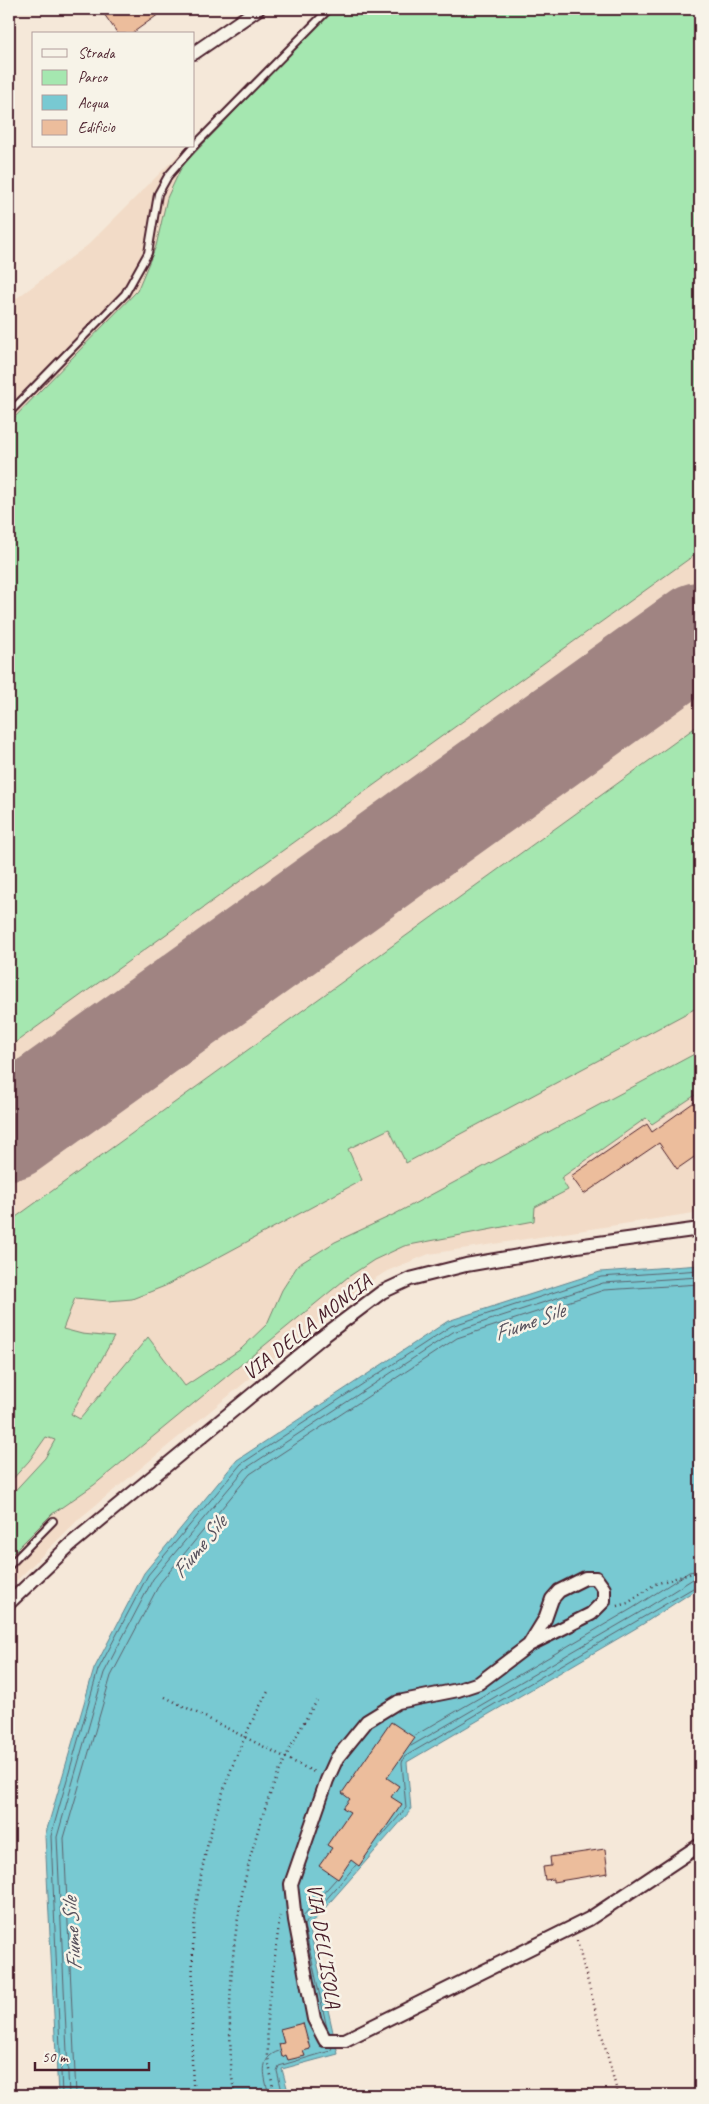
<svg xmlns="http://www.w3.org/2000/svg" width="709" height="2104" font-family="Caveat,sans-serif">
<rect width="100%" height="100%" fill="#f5e8d9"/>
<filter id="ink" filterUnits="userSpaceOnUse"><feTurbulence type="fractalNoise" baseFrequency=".02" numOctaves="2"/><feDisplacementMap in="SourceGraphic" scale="10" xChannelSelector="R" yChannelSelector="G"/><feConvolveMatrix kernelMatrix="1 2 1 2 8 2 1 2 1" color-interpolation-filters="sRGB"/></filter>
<g filter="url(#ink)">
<path fill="#f2dbc7" d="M 325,9 L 700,9 L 700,1212 L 429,1254 L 387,1271 L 360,1288 L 80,1518 L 9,1588 L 9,304 L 88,245 L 187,146 L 194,146 L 194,140 Z"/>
<g fill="#a5e7b0" stroke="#78836e">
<path d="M 333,9 L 700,9 L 700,551 L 9,1047 L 9,423 L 137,291 L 156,246 L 167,198 L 182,166 Z"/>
<path d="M 700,724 L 700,1006 L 406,1163 L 389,1129 L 348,1149 L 362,1180 L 165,1286 L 132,1299 L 108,1301 L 75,1298 L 63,1329 L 82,1334 L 114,1337 L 71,1414 L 80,1419 L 148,1337 L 185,1386 L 241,1349 L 267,1324 L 282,1290 L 298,1265 L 335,1242 L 395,1214 L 700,1051 L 700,1092 L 652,1124 L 646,1118 L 561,1178 L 568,1190 L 535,1207 L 534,1221 L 404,1246 L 374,1260 L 348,1277 L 94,1485 L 52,1514 L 9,1557 L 9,1497 L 45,1458 L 55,1440 L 46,1437 L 29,1461 L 9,1483 L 9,1222 Z"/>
</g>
<path fill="#78c9d2" stroke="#66858f" d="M 700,1265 L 700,1587 L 643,1624 L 407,1762 L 411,1810 L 309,1926 L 338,2054 L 282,2069 L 289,2095 L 58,2095 L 45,1836 L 94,1669 L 144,1573 L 237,1460 L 448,1321 L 600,1272 Z"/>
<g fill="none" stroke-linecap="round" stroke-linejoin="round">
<g stroke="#5c636e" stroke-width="1">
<path d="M 414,1736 L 633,1608 L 689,1572 L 700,1570"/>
<path d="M 411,1746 L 637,1614 L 693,1579 L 700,1577"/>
<path d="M 381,1837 L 406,1808 L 402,1763 L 404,1757 L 700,1584"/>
<path d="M 302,1917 L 336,1879"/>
<path d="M 327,2028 L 304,1925 L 356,1865"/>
<path d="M 62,2095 L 51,1836 L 98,1670 L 148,1575 L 241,1464 L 451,1326 L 601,1277 L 700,1270"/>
<path d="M 69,2095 L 57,1837 L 104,1673 L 153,1579 L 245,1469 L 453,1332 L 603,1283 L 700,1277"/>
<path d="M 76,2095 L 64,1838 L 111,1676 L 160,1583 L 250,1474 L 457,1338 L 604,1290 L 700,1284"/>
<path d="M 269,2095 C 265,2078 257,2058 279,2051"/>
<path d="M 283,2095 L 277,2071 L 279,2066 L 330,2051 L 332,2048"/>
</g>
<path stroke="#a08482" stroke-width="102" d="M 9,1129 L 700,633"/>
</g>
<g fill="#ecbd9c" stroke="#4a1f2b">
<path d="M 111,9 L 166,9 L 131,34 L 118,34 L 104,14 Z"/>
<path d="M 700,1098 L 700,1153 L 677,1169 L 659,1143 L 584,1194 L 571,1176 L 647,1124 L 652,1132 Z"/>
<path d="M 391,1722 L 415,1738 L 387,1778 L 399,1786 L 391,1797 L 402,1804 L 359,1866 L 351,1860 L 338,1879 L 319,1866 L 332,1848 L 327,1845 L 350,1812 L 343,1808 L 350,1799 L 342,1793 Z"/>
<path d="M 605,1849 L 608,1873 L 553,1882 L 553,1879 L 545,1880 L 543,1867 L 551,1866 L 550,1857 Z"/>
<path d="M 303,2023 L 310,2049 L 303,2051 L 305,2056 L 288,2060 L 286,2055 L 282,2057 L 279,2044 L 284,2043 L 280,2029 Z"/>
</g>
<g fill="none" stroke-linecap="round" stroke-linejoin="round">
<defs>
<g id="service">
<path d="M 194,146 L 329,9"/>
<path d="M 9,413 L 125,294 L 148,253 L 158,194 L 168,176 L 194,146"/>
<path d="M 9,1566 L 53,1521"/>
</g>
<g id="minor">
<path d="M 194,53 L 258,9"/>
<path d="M 9,1603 L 71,1544 L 321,1338 L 382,1292 L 410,1279 L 466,1265 L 577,1246 L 700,1229"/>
<path d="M 529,1645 L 545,1619 L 552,1599 L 559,1591 L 585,1578 L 596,1578 L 604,1589 L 604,1601 L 591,1614 L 529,1645 L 479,1683 L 458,1690 L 398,1702 L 367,1721 L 337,1758 L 327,1780 L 291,1884 L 295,1920 L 314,2019 L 325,2040 L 345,2040 L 589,1919 L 700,1845"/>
</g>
</defs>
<use href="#service" stroke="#4a1f2b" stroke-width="10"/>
<use href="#minor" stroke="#4a1f2b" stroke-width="16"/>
<g stroke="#4a1f2b" stroke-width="2.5" stroke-dasharray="1 4" stroke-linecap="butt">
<path d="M 617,1606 L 628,1603 L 655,1584 L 700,1571"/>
<path d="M 165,1697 L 316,1773"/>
<path d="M 577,1941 L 618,2095"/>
<path d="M 194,2095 C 191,2066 192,2037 192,2008 C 193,1981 192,1954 194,1928 C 200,1849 229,1758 269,1690"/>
<path d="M 235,2095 C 230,2074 231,2052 230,2031 C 228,1920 256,1794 317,1701"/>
<path d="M 274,2095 L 268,2057 L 267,2018 L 280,1916"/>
</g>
<use href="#service" stroke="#f7f3e8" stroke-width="6"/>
<use href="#minor" stroke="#f7f3e8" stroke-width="12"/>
</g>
</g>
<g text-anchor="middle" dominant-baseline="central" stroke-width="5" stroke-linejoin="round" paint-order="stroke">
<g font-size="21" fill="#4a1f2b" stroke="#f7f3e8">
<text transform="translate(307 1327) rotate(-38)">VIA DELLA MONCIA</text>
<text transform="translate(324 1946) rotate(81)">VIA DELL'ISOLA</text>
</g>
<g font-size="22" font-style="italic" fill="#58525d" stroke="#f7f3e8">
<text transform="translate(529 1322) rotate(-20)">Fiume Sile</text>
<text transform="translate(199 1547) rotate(-51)">Fiume Sile</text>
<text transform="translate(72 1934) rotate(-94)">Fiume Sile</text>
</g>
</g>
<rect width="709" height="2104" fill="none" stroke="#f7f3e8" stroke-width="30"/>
<rect x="15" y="15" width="679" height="2074" fill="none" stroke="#4a1f2b" stroke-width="2" filter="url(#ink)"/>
<rect x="32" y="32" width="162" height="115" fill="#f7f3e8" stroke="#b29e9c"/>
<rect x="42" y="49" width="25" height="8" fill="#f7f3e8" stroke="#b29e9c"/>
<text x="78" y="58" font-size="15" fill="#4a1f2b">Strada</text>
<rect x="42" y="70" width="25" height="15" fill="#a5e7b0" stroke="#b29e9c"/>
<text x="78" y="82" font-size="15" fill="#4a1f2b">Parco</text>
<rect x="42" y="95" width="25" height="15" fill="#78c9d2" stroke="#b29e9c"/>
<text x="78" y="108" font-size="15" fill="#4a1f2b">Acqua</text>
<rect x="42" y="120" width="25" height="15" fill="#ecbd9c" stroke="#b29e9c"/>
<text x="78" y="132" font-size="15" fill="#4a1f2b">Edificio</text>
<path d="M35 2062v8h114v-8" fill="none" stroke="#4a1f2b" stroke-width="2.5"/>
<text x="42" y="2062" font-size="15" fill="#4a1f2b" stroke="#f7f3e8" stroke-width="4" paint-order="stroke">50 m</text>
</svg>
